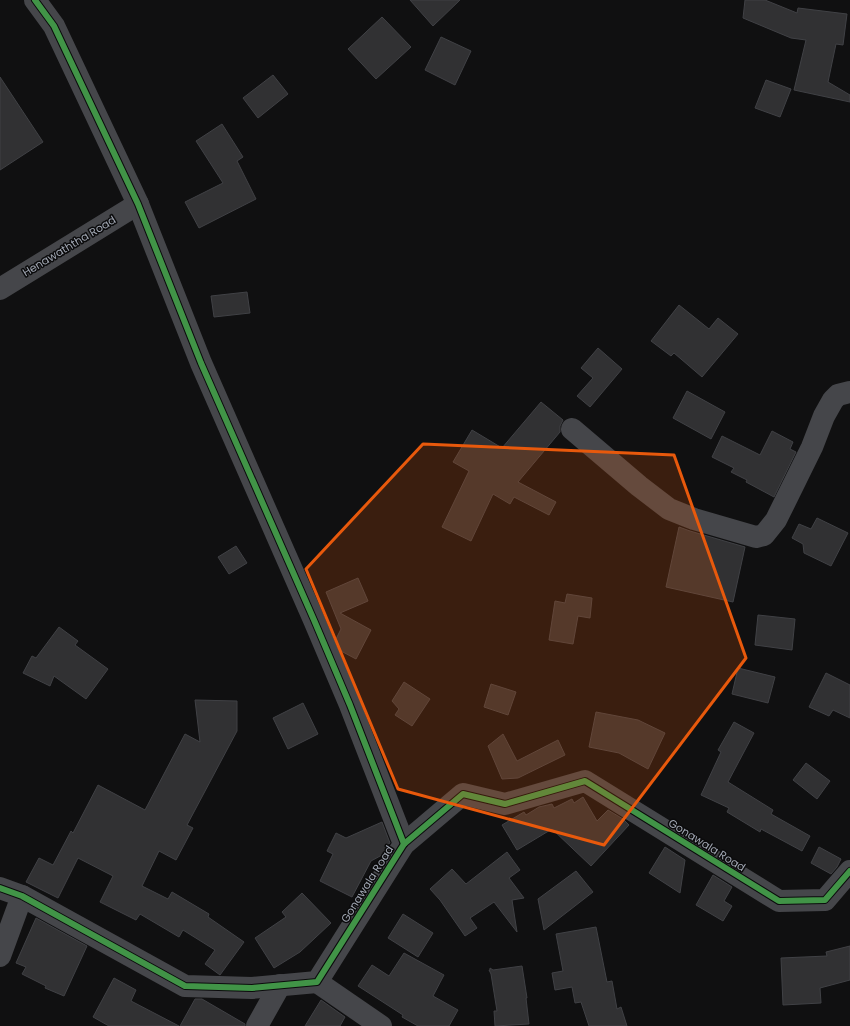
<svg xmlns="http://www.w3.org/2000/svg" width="850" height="1026" font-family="Poppins,sans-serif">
<rect width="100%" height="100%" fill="#101011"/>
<g fill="#313133" stroke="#404145">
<path d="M 410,0 L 460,0 L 433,26 Z"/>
<path d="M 745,0 L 765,0 L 797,13 L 798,8 L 847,14 L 843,45 L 836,44 L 828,82 L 850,95 L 850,102 L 794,90 L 806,40 L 791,38 L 743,18 Z"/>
<path d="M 382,17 L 411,47 L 376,79 L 348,49 Z"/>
<path d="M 441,37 L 471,51 L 455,85 L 425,70 Z"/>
<path d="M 273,75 L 288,94 L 258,118 L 243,98 Z"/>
<path d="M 0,77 L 43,142 L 0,170 Z"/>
<path d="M 766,80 L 791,89 L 780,117 L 755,108 Z"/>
<path d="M 222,124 L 243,157 L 237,161 L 256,199 L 199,228 L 185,202 L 223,183 L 196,141 Z"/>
<path d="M 247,292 L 250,313 L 214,317 L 211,296 Z"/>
<path d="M 679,305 L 709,329 L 718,318 L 738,334 L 702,377 L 674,353 L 671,356 L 651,341 Z"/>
<path d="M 598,348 L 622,369 L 590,407 L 577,396 L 593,378 L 581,368 Z"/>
<path d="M 687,391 L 725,412 L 711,439 L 673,418 Z"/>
<path d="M 541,402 L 563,420 L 560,426 L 560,432 L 518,482 L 556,502 L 549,515 L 514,497 L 510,504 L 493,494 L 471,541 L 442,527 L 469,471 L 453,462 L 472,430 L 502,448 Z"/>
<path d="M 772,431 L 793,442 L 790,449 L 796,452 L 774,497 L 746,482 L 747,480 L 731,472 L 734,468 L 712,457 L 722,436 L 760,455 Z"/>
<path d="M 817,518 L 848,533 L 831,566 L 804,553 L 803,544 L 792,538 L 799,524 L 811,529 Z"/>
<path d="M 679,527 L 690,531 L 745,547 L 733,602 L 666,587 Z"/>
<path d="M 236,546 L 247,563 L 229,574 L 218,557 Z"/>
<path d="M 358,578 L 368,601 L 340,613 L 371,630 L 356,659 L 341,651 L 336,639 L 341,629 L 326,592 Z"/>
<path d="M 567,594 L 592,598 L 590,618 L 578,616 L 573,644 L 549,640 L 555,601 L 565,603 Z"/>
<path d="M 758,615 L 795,619 L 792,650 L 755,645 Z"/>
<path d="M 59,627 L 78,641 L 75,645 L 108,669 L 86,699 L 54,676 L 50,686 L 23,673 L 32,656 L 36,658 Z"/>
<path d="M 738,668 L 775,677 L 768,703 L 732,694 Z"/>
<path d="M 826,673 L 850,685 L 850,718 L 833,710 L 829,716 L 809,707 Z"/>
<path d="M 404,682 L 430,699 L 412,726 L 395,715 L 399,709 L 392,701 Z"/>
<path d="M 491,684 L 516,692 L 508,715 L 484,707 Z"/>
<path d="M 195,700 L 237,701 L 237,731 L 187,825 L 193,828 L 176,860 L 159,851 L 142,886 L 168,899 L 172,892 L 209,914 L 208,917 L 244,942 L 220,975 L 205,964 L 215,950 L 183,930 L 179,937 L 140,914 L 136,920 L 100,902 L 113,876 L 78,858 L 58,898 L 26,882 L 39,858 L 53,865 L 71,831 L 73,833 L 98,785 L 145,810 L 185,734 L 200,742 Z"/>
<path d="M 303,703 L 318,734 L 288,749 L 273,718 Z"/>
<path d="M 596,712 L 638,720 L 665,733 L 648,769 L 619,753 L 589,747 Z"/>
<path d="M 734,722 L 754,733 L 728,782 L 773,810 L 771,814 L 810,836 L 802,851 L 761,829 L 760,832 L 727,812 L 729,808 L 701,795 L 721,752 L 718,750 Z"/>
<path d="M 503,734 L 517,761 L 558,740 L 565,755 L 518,778 L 502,779 L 488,746 Z"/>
<path d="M 806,763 L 830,781 L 817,799 L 793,780 Z"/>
<path d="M 583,797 L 597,821 L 608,810 L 623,819 L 629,825 L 591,866 L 552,829 L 517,850 L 502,825 L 524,812 L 526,815 L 539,807 L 552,804 L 554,808 L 572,799 L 574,803 Z"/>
<path d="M 382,822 L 390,843 L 385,846 L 386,849 L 382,855 L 371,861 L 352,897 L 320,881 L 333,854 L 327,851 L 336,833 L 346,838 Z"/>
<path d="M 665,847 L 685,860 L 680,893 L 649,873 Z"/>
<path d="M 819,847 L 841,859 L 837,867 L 831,874 L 811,863 Z"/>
<path d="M 507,852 L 520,870 L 509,878 L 524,898 L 512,900 L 517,932 L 494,902 L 470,918 L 477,928 L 465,936 L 440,900 L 430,889 L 452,869 L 466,884 Z"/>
<path d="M 576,871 L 593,892 L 544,930 L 538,899 Z"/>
<path d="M 713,875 L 732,887 L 724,901 L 732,906 L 723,921 L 696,905 Z"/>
<path d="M 302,893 L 331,923 L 300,952 L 274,968 L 255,938 L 286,917 L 282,912 Z"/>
<path d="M 403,914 L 433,933 L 418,957 L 388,938 Z"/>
<path d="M 36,918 L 87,946 L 64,996 L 45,988 L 46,986 L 22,974 L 26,967 L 16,963 Z"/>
<path d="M 596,927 L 607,982 L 612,981 L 617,1009 L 621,1007 L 627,1026 L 589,1026 L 581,1002 L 575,1003 L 572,987 L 555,990 L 552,973 L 563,971 L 556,934 Z"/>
<path d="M 850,946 L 850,980 L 820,988 L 821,1003 L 783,1005 L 781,958 L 827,956 L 826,952 Z"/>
<path d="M 404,953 L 444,975 L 433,996 L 458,1010 L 449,1026 L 418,1026 L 402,1017 L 403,1015 L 358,986 L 372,965 L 389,976 Z"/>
<path d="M 522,966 L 527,998 L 526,998 L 529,1024 L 495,1026 L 494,1011 L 497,1011 L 491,974 L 489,970 L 490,970 L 490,968 L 493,970 Z"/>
<path d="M 114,978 L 136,990 L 131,1001 L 179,1026 L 109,1026 L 93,1017 Z"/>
<path d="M 195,999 L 202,999 L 245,1024 L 245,1026 L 180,1026 Z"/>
<path d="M 321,1000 L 345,1017 L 340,1026 L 305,1026 Z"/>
</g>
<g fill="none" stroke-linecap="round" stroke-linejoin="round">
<g stroke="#45464a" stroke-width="22">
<path d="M 35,0 L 54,26 L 138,204 L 201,363 L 314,620 L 350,705 L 404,844"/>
<path d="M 0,289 L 138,204"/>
<path d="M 572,429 L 639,486 L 669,509 L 694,519 L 756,537 L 764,535 L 776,520 L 812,447 L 824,416 L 833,400 L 838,395 L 850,392"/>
<path d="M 0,888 L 22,896 L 185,986 L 252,988 L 317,982 L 404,844 L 463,794 L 505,804 L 585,781 L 779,901 L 825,900 L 850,871"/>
<path d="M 0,956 L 22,896"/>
<path d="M 317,982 L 381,1026"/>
<path d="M 257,1026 L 280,985"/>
</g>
<defs>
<g id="cycleway">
<path d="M 35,0 L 54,26 L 138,204 L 201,363 L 314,620 L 350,705 L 404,844"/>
<path d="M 0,888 L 22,896 L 185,986 L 252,988 L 317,982 L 404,844 L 463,794 L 505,804 L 585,781 L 779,901 L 825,900 L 850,871"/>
</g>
</defs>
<use href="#cycleway" stroke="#0b0b0c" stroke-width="8"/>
<use href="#cycleway" stroke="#419447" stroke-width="6"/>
</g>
<path fill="#e8590c" fill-opacity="0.2" stroke="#e8590c" stroke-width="3" stroke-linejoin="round" d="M 423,444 L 674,455 L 746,658 L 604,845 L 398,789 L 306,569 Z"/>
<g text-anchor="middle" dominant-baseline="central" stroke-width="3" stroke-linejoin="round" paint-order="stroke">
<g font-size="11" fill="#a1a7b3" stroke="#0b0b0c">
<text transform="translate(69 246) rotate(-31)">Henawaththa Road</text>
<text transform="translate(707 845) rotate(32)">Gonawala Road</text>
<text transform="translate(367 884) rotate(-58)">Gonawala Road</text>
</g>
</g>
</svg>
